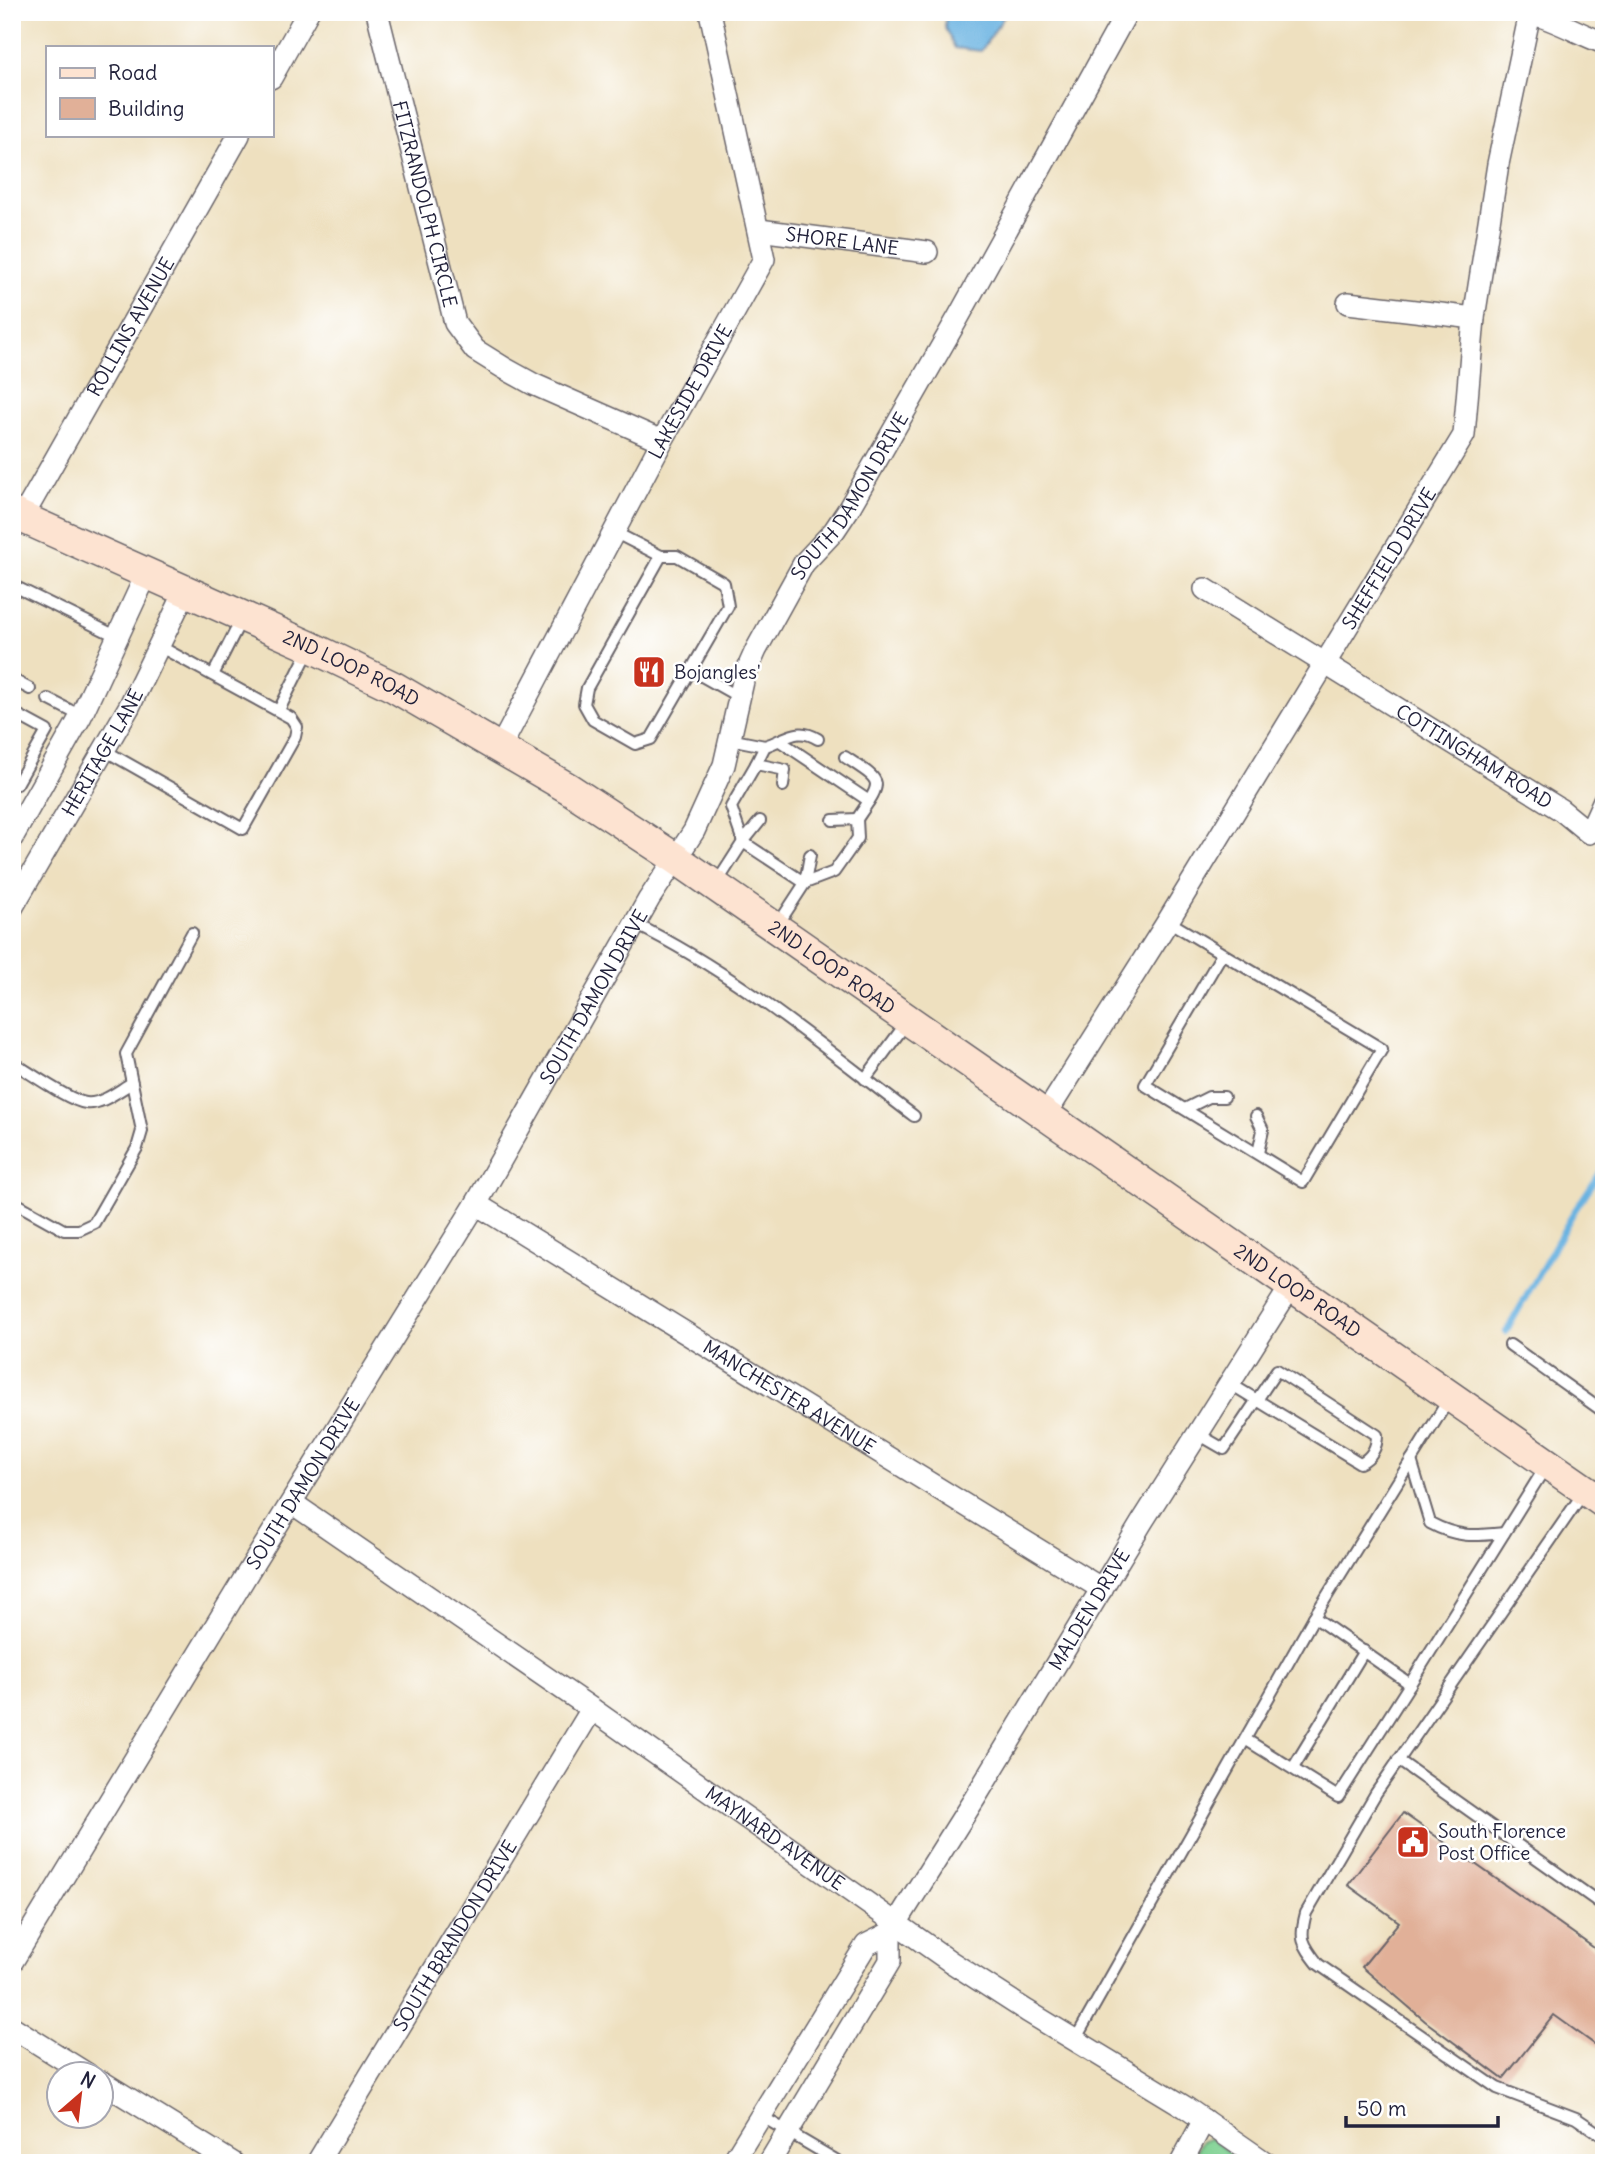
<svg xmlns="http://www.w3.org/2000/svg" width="1616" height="2175" font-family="Delius,sans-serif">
<rect width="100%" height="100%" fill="#fff"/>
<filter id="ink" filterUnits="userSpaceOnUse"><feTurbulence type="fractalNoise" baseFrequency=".0143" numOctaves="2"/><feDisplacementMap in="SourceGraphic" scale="14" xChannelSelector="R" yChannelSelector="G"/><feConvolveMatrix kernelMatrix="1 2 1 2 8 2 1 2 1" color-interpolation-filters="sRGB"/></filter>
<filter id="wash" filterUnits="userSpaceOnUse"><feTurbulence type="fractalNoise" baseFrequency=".00686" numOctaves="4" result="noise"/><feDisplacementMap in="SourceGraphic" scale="28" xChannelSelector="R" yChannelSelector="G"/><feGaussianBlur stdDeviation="1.57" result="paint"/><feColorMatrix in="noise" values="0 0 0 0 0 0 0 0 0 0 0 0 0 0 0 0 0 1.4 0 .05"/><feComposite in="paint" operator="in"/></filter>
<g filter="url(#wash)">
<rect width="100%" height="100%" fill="#eee0bf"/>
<path fill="#7fd192" stroke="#507a66" stroke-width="2" d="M 1210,2138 L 1244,2163 L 1188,2163 L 1201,2142 Z"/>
<path fill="#69b2e1" stroke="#466a8e" stroke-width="2" d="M 946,12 L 1007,12 L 981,51 L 955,48 L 945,28 Z"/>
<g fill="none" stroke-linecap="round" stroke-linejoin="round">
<path stroke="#69b2e1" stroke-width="6" d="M 1506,1332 L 1575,1210 L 1604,1167"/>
</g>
<g id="blocks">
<path fill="#e1b098" d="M 1403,1813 L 1604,1955 L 1604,2051 L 1554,2015 L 1503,2079 L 1425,2021 L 1362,1967 L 1399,1922 L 1348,1885 Z"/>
</g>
</g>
<g filter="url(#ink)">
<use href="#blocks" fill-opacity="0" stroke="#696469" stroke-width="2"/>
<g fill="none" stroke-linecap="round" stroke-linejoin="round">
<defs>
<g id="service">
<path d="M 614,532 L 661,556 L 587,688 L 584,704 L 593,720 L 635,744 L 651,739 L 728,606 L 724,583 L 677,556 L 661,556"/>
<path d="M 12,585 L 118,637"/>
<path d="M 691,670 L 739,697"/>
<path d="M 213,675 L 242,618"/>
<path d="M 12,676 L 15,681 L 30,689"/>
<path d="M 48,699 L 81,716"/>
<path d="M 279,710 L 309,650"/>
<path d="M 12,712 L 47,731 L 17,784 L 12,781"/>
<path d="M 729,739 L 765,746 L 756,764"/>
<path d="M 780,741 L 869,801"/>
<path d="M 765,746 C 787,739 797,726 818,739"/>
<path d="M 104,750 L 243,829 L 295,737 L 297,727 L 291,718 L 159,646"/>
<path d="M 845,757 C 884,783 884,779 857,819"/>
<path d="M 760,821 L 743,842 L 731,807 L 756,764 L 785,770 L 783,786"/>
<path d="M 716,884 L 743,842 L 805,883 L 810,855"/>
<path d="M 1168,921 L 1382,1049 L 1303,1182 L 1145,1085 L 1222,954"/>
<path d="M 635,924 C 736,973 824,1048 914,1116"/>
<path d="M 777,926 L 805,883 L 834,872 L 858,838 L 857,819 L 833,820"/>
<path d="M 12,1062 C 29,1072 69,1101 86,1103 C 102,1105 119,1090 132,1083"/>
<path d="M 865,1079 L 907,1022"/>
<path d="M 1185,1109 L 1209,1097 L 1224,1097"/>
<path d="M 1256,1116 L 1263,1130 L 1258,1153"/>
<path d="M 12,1201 L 64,1230 L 79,1230 L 94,1223 L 137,1148 L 142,1131 L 126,1054 L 192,933"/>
<path d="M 1510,1345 L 1604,1412"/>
<path d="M 1198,1434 L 1224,1449 L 1277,1370 L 1377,1435 C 1377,1448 1371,1458 1360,1463 L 1229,1383"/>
<path d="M 1411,1460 L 1430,1523 C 1458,1538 1474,1536 1504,1533"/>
<path d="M 1584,1492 L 1376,1793 L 1306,1913 C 1299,1939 1302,1943 1318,1964 L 1497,2088 L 1576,2118 L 1604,2137"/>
<path d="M 1314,1617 L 1449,1399"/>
<path d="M 1410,1684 L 1546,1466"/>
<path d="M 1398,1760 L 1604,1906"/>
<path d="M 1293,1768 L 1364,1651"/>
<path d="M 1075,2040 L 1314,1617 L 1410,1684 L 1338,1797 L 1245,1739"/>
<path d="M 761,2116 L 841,2163"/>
</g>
<g id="minor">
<path id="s1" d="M 377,12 L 455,323 L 475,350 L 504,368 L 533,384 L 662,441"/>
<path d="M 271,78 L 308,12"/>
<path id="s2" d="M 759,230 L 927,252"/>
<path d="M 1348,303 L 1474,318"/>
<path id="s3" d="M 22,518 L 239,135"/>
<path id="s4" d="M 1205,589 L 1561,810 L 1589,833 L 1604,800"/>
<path id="s5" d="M 500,748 L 662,441 L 764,259 L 710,12"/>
<path d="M 12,838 L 81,716 L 147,573"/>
<path id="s6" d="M 12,908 L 129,707 L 186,590"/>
<path id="s7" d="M 1046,1114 L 1168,921 L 1464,435 L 1474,318 L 1498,164 L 1530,13 C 1557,20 1577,33 1604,43"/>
<path id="s8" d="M 476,1204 L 1102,1589"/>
<path id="s9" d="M 292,1503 L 592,1709 L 951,1962 L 1027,2011 L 1185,2107 L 1266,2163"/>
<path id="s10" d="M 890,1933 L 975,1798 L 1142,1522 L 1291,1286"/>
<path id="s11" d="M 12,1962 L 250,1569 L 476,1204 L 649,899 L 694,831 L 724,765 L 744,677 L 756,650 L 804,563 L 834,531 L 848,510 L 959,316 L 1127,12"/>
<path d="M 12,2027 L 87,2074"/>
<path d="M 102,2082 L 233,2163"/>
<path id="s12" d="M 317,2163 L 592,1709"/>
<path d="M 732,2163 L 866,1945 L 890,1933 L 890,1961 L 769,2163"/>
<path d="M 1181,2163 L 1204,2120"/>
</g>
<g id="secondary">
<path id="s13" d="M 12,513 L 311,647 L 394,687 L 568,788 L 675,858 L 1604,1503"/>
</g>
</defs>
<use href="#service" stroke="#696469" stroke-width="14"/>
<use href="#minor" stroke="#696469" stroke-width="24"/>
<use href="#secondary" stroke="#696469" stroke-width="33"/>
<use href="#service" stroke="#fff" stroke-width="10"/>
<use href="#minor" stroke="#fff" stroke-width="21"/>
<use href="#secondary" stroke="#fde3d1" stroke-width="30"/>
</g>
</g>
<defs>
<symbol id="restaurant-square" viewBox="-11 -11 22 22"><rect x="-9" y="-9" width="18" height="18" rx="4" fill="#c8321e" stroke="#fff"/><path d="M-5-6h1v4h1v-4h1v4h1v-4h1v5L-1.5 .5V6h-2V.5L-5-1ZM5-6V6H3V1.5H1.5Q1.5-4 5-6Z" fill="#fff"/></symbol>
<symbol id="civic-square" viewBox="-11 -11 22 22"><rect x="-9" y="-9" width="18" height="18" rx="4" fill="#c8321e" stroke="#fff"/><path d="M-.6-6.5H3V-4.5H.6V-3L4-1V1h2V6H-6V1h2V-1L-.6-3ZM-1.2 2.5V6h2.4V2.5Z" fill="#fff"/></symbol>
</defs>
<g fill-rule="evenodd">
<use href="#restaurant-square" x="630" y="653" width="38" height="38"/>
<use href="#civic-square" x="1394" y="1823" width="38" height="38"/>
</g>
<g text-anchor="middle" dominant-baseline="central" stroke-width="5" stroke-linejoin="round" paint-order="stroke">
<g font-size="19" fill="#22223b" stroke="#fff">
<text stroke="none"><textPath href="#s1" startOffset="198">FITZRANDOLPH CIRCLE</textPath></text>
<text stroke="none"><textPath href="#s2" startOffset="84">SHORE LANE</textPath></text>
<text stroke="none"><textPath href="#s3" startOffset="220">ROLLINS AVENUE</textPath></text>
<text stroke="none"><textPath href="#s5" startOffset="404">LAKESIDE DRIVE</textPath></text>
<text stroke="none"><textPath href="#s11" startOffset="1694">SOUTH DAMON DRIVE</textPath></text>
<text stroke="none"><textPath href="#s7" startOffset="653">SHEFFIELD DRIVE</textPath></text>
<text stroke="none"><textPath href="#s13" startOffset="373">2ND LOOP ROAD</textPath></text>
<text stroke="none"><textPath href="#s6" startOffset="180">HERITAGE LANE</textPath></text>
<text stroke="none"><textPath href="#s4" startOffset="317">COTTINGHAM ROAD</textPath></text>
<text stroke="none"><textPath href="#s13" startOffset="940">2ND LOOP ROAD</textPath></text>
<text stroke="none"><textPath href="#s11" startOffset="1127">SOUTH DAMON DRIVE</textPath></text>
<text stroke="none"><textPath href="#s13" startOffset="1507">2ND LOOP ROAD</textPath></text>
<text stroke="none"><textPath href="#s8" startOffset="368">MANCHESTER AVENUE</textPath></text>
<text stroke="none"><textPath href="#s11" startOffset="560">SOUTH DAMON DRIVE</textPath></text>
<text stroke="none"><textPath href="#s10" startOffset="380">MALDEN DRIVE</textPath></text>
<text stroke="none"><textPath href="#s9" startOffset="588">MAYNARD AVENUE</textPath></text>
<text stroke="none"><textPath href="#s12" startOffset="266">SOUTH BRANDON DRIVE</textPath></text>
</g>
<g font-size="19" fill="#22223b" stroke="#fff" text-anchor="start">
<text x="674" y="672">Bojangles'</text>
<text x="1438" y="1831">South Florence<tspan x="1438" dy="22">Post Office</tspan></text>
</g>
</g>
<rect width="1616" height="2175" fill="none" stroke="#fff" stroke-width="42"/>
<rect x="46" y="46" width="228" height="91" fill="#ffffff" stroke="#a7a7b1" stroke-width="2"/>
<rect x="60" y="68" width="35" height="10" fill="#fde3d1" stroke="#a7a7b1" stroke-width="2"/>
<text x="108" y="80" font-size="21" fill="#22223b">Road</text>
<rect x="60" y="98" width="35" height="21" fill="#e1b098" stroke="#a7a7b1" stroke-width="2"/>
<text x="108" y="116" font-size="21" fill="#22223b">Building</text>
<g transform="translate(80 2095) rotate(28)"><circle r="33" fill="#ffffff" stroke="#a7a7b1" stroke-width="2"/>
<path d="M0-5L12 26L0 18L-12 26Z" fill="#c8321e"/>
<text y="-10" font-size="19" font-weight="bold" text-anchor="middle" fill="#22223b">N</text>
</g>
<path d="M1346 2116v10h152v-10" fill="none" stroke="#22223b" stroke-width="3.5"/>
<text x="1357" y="2116" font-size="21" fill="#22223b" stroke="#ffffff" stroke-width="5" paint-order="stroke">50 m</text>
</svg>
